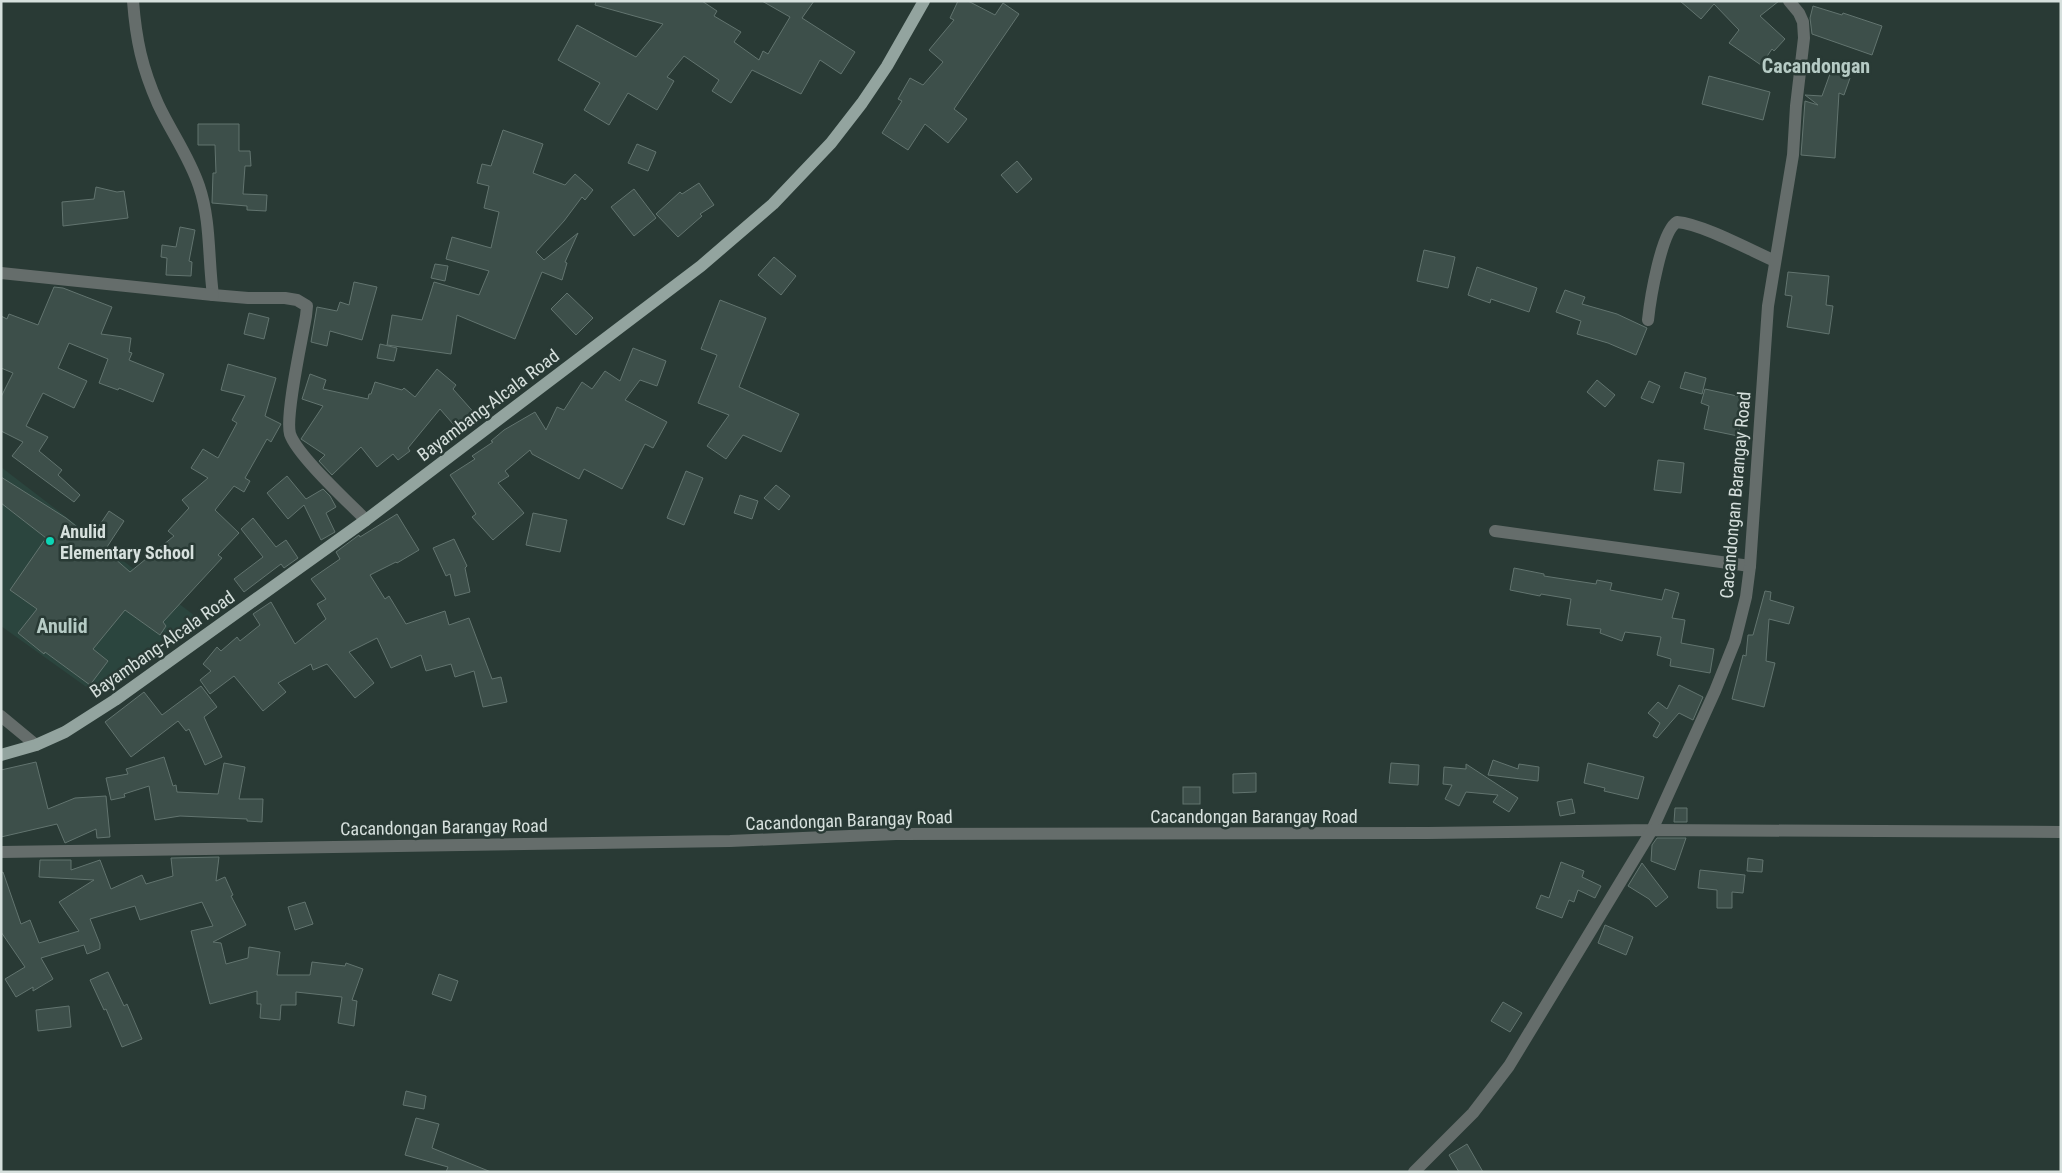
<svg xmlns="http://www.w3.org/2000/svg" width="2062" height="1173" font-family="'Roboto Condensed',sans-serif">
<rect width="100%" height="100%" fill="#293a35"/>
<path fill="#2b453e" d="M 1,467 L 195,616 L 92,691 L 1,626 Z"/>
<g fill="#3d4f4a" stroke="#62746f">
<path d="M 596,1 L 702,1 L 717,11 L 714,16 L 741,32 L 734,42 L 759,60 L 763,51 L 768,54 L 790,17 L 762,1 L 814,1 L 802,18 L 855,52 L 841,74 L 820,60 L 801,94 L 752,70 L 731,103 L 712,91 L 719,80 L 684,56 L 667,77 L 674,81 L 657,110 L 628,93 L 609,125 L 584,110 L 600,83 L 558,60 L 577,25 L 636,57 L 663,24 L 595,5 Z"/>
<path d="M 958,1 L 968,1 L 995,15 L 1003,3 L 1019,14 L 954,109 L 967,119 L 948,143 L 925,124 L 908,150 L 882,133 L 902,101 L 898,99 L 910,78 L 923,85 L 943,62 L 929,50 L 954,20 L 950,18 Z"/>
<path d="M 1680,1 L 1779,1 L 1760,16 L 1785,39 L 1774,51 L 1772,49 L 1761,65 L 1729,43 L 1739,30 L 1714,4 L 1701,19 Z"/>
<path d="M 1813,6 L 1842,15 L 1843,13 L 1882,26 L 1872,55 L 1812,34 L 1810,18 Z"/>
<path d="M 1831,71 L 1850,78 L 1844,95 L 1839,93 L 1835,158 L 1801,155 L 1805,101 L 1818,105 L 1805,95 L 1822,96 Z"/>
<path d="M 1709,76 L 1770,92 L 1763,120 L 1702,104 Z"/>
<path d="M 198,124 L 239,124 L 239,151 L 250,151 L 251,166 L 245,166 L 243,194 L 267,195 L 266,211 L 247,210 L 247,206 L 212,203 L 213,173 L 216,173 L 215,145 L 198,145 Z"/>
<path d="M 503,130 L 543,144 L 533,173 L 565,185 L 575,174 L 593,190 L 585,200 L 582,197 L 564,221 L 536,252 L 544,260 L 578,233 L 565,262 L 567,263 L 562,280 L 542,272 L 515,339 L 457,315 L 451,354 L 387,345 L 392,315 L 422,320 L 434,282 L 479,295 L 489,271 L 446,259 L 452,237 L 491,248 L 499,212 L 484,208 L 489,186 L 477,183 L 482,164 L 491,166 Z"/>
<path d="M 637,144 L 656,152 L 648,171 L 628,163 Z"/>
<path d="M 1017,161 L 1032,179 L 1017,193 L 1001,175 Z"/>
<path d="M 699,183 L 714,205 L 700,214 L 702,216 L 678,237 L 656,214 L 680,192 L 682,194 Z"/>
<path d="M 96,187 L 117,192 L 124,191 L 128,218 L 63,226 L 62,202 L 94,199 Z"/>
<path d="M 634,189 L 656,218 L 634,236 L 611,207 Z"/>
<path d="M 180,227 L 195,230 L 189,261 L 192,262 L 191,276 L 166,275 L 167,258 L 161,257 L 162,245 L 176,247 Z"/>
<path d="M 1424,250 L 1455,257 L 1448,288 L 1417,281 Z"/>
<path d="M 774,257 L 796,276 L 781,295 L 758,275 Z"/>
<path d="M 435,264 L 448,266 L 445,281 L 431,278 Z"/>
<path d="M 1477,267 L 1537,288 L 1529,312 L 1491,299 L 1490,303 L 1468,295 Z"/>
<path d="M 1788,272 L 1829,276 L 1826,305 L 1833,306 L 1829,334 L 1787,327 L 1792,296 L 1785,295 Z"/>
<path d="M 354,282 L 377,287 L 362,340 L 330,331 L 327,346 L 311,342 L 317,307 L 337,311 L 340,302 L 349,305 Z"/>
<path d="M 54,287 L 63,288 L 112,307 L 101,334 L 131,338 L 129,352 L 132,353 L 129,360 L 164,374 L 153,402 L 119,388 L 118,390 L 99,383 L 108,359 L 69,343 L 58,368 L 87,381 L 74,408 L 43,393 L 26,426 L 48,437 L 39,451 L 62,470 L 58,475 L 80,495 L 74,502 L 12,456 L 23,442 L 1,431 L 1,397 L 13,373 L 1,368 L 1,316 L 7,319 L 9,314 L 38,325 Z"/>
<path d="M 1565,290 L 1585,297 L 1582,304 L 1617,314 L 1647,328 L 1636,355 L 1608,343 L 1577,334 L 1581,321 L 1556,312 Z"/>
<path d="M 567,293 L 593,318 L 576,335 L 551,309 Z"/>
<path d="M 720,300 L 766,318 L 739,387 L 799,414 L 781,452 L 743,435 L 726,459 L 707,446 L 729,415 L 698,403 L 717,355 L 701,349 Z"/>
<path d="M 249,313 L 269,318 L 264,339 L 244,334 Z"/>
<path d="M 380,344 L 397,348 L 394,361 L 377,358 Z"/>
<path d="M 633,348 L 666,361 L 657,386 L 640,380 L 625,400 L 667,422 L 653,448 L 645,444 L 622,489 L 584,469 L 579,479 L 532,454 L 530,450 L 505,471 L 509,476 L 498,483 L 524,513 L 493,540 L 472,517 L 476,514 L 450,475 L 475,459 L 472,456 L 493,442 L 491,441 L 504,430 L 535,412 L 546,430 L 557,407 L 564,410 L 582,382 L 592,389 L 605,371 L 620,381 Z"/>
<path d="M 228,364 L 276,378 L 265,416 L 281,424 L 271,442 L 267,439 L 245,478 L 250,481 L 244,492 L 234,486 L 215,510 L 239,533 L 218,555 L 222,558 L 163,622 L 166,626 L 160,635 L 125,610 L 93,649 L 108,661 L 90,685 L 45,652 L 44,654 L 18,633 L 37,609 L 10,590 L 46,538 L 1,503 L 1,477 L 66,518 L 91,538 L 109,511 L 124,521 L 105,550 L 130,572 L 174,536 L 168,531 L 189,508 L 182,500 L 208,478 L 191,468 L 203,449 L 218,458 L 237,423 L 232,420 L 245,396 L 221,390 Z"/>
<path d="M 437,369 L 456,385 L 453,389 L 477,416 L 460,432 L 440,409 L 408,448 L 410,451 L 398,460 L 393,454 L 377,467 L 361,447 L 332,475 L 319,461 L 325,455 L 301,439 L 323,406 L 302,399 L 310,374 L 326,380 L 323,389 L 368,399 L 369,394 L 371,394 L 375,382 L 402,390 L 404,388 L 415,397 Z"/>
<path d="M 1685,372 L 1706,378 L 1702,394 L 1680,388 Z"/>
<path d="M 1597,380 L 1615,395 L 1605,407 L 1587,392 Z"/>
<path d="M 1649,381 L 1660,386 L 1653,403 L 1641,398 Z"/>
<path d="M 1705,389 L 1751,399 L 1747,416 L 1742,415 L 1738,436 L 1704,429 L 1709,406 L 1701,403 Z"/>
<path d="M 1658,460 L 1684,463 L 1681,493 L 1654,490 Z"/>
<path d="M 686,471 L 703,478 L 684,525 L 667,518 Z"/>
<path d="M 287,476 L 306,499 L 323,489 L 330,496 L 336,507 L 326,513 L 335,532 L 321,540 L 304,505 L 288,519 L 267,493 Z"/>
<path d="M 776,485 L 790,496 L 779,510 L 764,498 Z"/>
<path d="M 740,495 L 758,501 L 752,519 L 734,513 Z"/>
<path d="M 533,513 L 567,520 L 560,552 L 526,545 Z"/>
<path d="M 397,514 L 419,550 L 397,563 L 396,562 L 370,575 L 385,599 L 389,596 L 406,624 L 445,611 L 449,625 L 469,618 L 492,679 L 501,677 L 507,702 L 483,707 L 474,671 L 455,677 L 451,664 L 426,671 L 421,655 L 391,668 L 377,638 L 349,652 L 374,683 L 355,698 L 327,664 L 313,670 L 311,664 L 278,683 L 286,692 L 263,711 L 234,676 L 210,694 L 200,680 L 211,671 L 203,664 L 217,647 L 221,651 L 237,637 L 240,641 L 260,625 L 253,614 L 271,602 L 295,644 L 326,619 L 317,604 L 326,599 L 311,579 L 340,559 L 336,552 L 359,535 L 360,537 Z"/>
<path d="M 253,518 L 276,547 L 286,540 L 298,558 L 284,568 L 281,564 L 244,592 L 234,579 L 263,557 L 241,529 Z"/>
<path d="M 454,539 L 467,566 L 465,568 L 470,592 L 455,596 L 450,574 L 446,576 L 433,548 Z"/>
<path d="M 1514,568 L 1544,574 L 1544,576 L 1596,584 L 1597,580 L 1612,583 L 1610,590 L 1662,600 L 1665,589 L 1679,593 L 1672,618 L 1685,620 L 1681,643 L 1714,649 L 1710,673 L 1670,666 L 1671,659 L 1657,655 L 1661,637 L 1625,632 L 1622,641 L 1600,633 L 1601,629 L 1567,625 L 1571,599 L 1541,594 L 1540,596 L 1510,590 Z"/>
<path d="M 1765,591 L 1771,592 L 1770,600 L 1794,607 L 1789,624 L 1769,619 L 1766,661 L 1775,663 L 1764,707 L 1732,699 L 1743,655 L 1746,656 L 1748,635 L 1753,635 Z"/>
<path d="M 1679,685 L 1703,697 L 1693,720 L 1679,713 L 1657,738 L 1653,736 L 1660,723 L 1648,713 L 1658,702 L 1667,709 Z"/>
<path d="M 201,686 L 217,707 L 204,717 L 222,757 L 205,765 L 189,729 L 186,731 L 178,721 L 131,757 L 105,722 L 144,692 L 162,715 Z"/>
<path d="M 164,757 L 173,786 L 176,785 L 177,792 L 218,794 L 224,763 L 245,767 L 239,799 L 263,799 L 262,822 L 247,821 L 247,819 L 180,816 L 155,820 L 149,786 L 124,794 L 125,797 L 111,800 L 106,778 L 128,774 L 126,769 Z"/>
<path d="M 1493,760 L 1518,769 L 1519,764 L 1539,767 L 1538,781 L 1488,775 Z"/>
<path d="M 36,762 L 48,809 L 75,798 L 106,796 L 110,837 L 97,838 L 96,829 L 65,843 L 57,824 L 1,837 L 1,770 Z"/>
<path d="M 1391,763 L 1419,765 L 1418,785 L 1389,783 Z"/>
<path d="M 1588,763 L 1644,777 L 1638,799 L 1604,791 L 1605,788 L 1584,783 Z"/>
<path d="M 1466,764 L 1518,798 L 1509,812 L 1493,802 L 1498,795 L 1466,792 L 1459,806 L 1445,799 L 1452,785 L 1443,784 L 1444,767 L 1466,769 Z"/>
<path d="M 1256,773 L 1256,792 L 1233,793 L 1233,774 Z"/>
<rect x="1183" y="787" width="17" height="17"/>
<path d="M 1572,799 L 1575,813 L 1560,816 L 1557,802 Z"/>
<path d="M 1675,808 L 1687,808 L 1687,822 L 1674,822 Z"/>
<path d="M 1657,838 L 1686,838 L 1675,870 L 1651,861 L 1652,845 Z"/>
<path d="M 219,857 L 216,881 L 225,877 L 233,895 L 231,896 L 246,925 L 213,942 L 221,943 L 226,964 L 248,958 L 249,947 L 280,952 L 277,975 L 310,975 L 312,962 L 345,966 L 346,963 L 363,969 L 352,1000 L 357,1001 L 354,1026 L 338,1023 L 342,997 L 296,992 L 296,1005 L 281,1005 L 280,1020 L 260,1018 L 261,1004 L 257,1004 L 257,991 L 210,1004 L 191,931 L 213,926 L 202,902 L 140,920 L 135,906 L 90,919 L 100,944 L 100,949 L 87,954 L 84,945 L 41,958 L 53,979 L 33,991 L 33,987 L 16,997 L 5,979 L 25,967 L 1,932 L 1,873 L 3,872 L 21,924 L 30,920 L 39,943 L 79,931 L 59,902 L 94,880 L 39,877 L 40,860 L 71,860 L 71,870 L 100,860 L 111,889 L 142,875 L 146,884 L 173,876 L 171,858 Z"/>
<path d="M 1748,858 L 1763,860 L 1762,872 L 1747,871 Z"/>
<path d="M 1561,862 L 1584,871 L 1582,877 L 1601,886 L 1595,898 L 1578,890 L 1574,902 L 1569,900 L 1562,918 L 1536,908 L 1541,895 L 1549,898 Z"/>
<path d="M 1642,863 L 1668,897 L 1656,907 L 1649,899 L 1628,886 Z"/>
<path d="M 1700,870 L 1745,875 L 1743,893 L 1732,892 L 1732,908 L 1717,908 L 1717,890 L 1698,888 Z"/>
<path d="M 305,902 L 313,924 L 295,930 L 288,907 Z"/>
<path d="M 1605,925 L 1633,937 L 1626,955 L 1598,943 Z"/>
<path d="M 108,972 L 124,1006 L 127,1004 L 142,1039 L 122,1047 L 106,1009 L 104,1010 L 90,980 Z"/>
<path d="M 439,974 L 458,981 L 451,1001 L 432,994 Z"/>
<path d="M 1503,1002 L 1522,1013 L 1510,1032 L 1491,1021 Z"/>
<path d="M 69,1006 L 71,1027 L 38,1031 L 36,1010 Z"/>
<path d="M 406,1091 L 426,1096 L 424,1109 L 403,1105 Z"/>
<path d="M 416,1118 L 439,1124 L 432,1148 L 491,1172 L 446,1172 L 448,1167 L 405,1155 Z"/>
<path d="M 1467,1144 L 1483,1172 L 1459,1172 L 1449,1155 Z"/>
</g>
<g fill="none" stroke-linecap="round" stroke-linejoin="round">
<g stroke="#656d6b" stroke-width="12">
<path d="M 133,1 C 136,40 142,68 158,104 C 171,132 189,156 199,186 C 211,221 208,259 213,295 L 248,298 L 285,298 L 297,300 L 307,306 L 306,316 C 302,340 285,415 290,434 C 297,455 348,502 366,520"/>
<path d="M 1,273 L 213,295"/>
<path d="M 1648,320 C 1650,301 1661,231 1677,222 C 1702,224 1750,250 1775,261"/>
<path d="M 1495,531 L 1750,566"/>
<path d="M 1,716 L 36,745"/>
<path d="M 1,852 L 730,841 L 896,834 L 1428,833 L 1652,830 L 1715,691 L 1735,641 L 1746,597 L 1750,566 L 1768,306 L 1793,155 L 1796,106 L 1804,38 L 1803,22 L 1799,13 L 1789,1"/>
<path d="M 1414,1172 L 1473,1113 L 1509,1066 L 1652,830 L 2061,832"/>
</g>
<path stroke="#93a49f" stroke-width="12" d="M 1,755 L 36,745 L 65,732 L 115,700 L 366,520 L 701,266 L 773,204 L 831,143 L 862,103 L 887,66 L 924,1"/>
</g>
<circle fill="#0cd5b5" stroke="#293a35" stroke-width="2" cx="50" cy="541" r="5"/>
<g text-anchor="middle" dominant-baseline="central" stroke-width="5" stroke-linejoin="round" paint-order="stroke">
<g font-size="18" fill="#d6e0dd" stroke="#293a35">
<text transform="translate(488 405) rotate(-37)">Bayambang-Alcala Road</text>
<text transform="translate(1735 495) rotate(-85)">Cacandongan Barangay Road</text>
<text transform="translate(162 644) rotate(-35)">Bayambang-Alcala Road</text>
<text x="1254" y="816">Cacandongan Barangay Road</text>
<text transform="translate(849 820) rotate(-2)">Cacandongan Barangay Road</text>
<text transform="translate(444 827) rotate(-1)">Cacandongan Barangay Road</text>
</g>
<g font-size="18" font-weight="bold" fill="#d6e0dd" stroke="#293a35" text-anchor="start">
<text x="60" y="531">Anulid<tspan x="60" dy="21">Elementary School</tspan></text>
</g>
<g font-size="20" font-weight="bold" fill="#b6cbc5" stroke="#293a35">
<text x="1816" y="66">Cacandongan</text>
<text x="62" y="626">Anulid</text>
</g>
</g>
<rect width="2062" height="1173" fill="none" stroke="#d6e0dd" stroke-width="5"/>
</svg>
